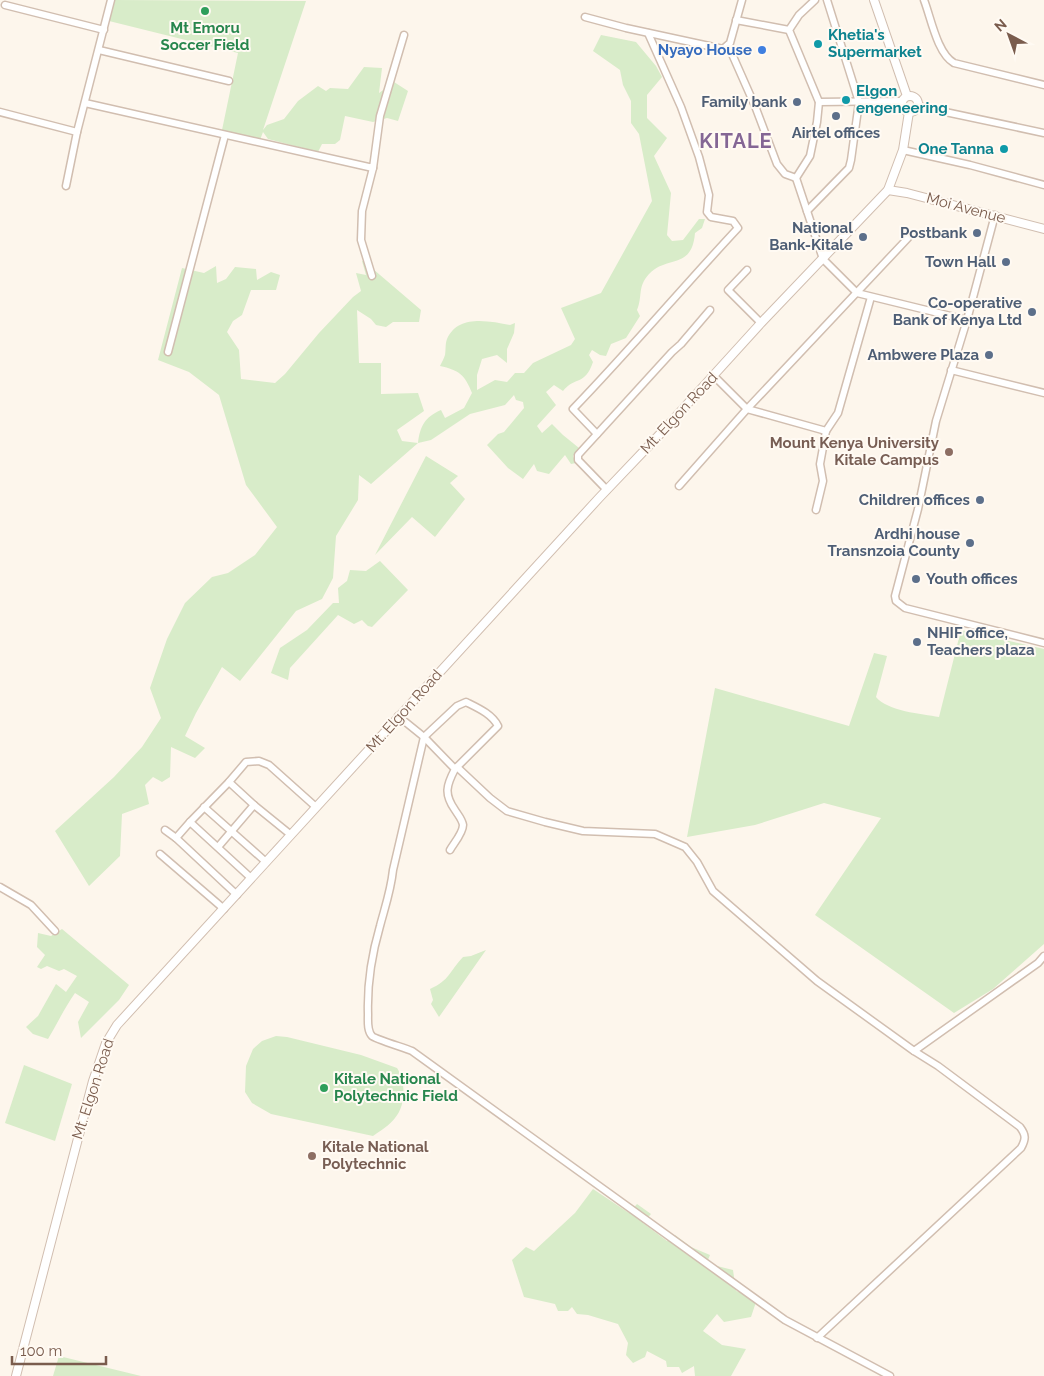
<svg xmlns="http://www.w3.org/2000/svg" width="1044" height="1376" font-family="Raleway,sans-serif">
<rect width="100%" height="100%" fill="#fdf6ec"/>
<g fill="#d8ecc9">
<path d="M 114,0 L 306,1 L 263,130 L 267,125 L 284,119 L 298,101 L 318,86 L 326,91 L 330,88 L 348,89 L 364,67 L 382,68 L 379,93 L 394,82 L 408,91 L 398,121 L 387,118 L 373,122 L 345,116 L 340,140 L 335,144 L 322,144 L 318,152 L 268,139 L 263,132 L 260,140 L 222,130 L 238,53 L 109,21 Z"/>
<path d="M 601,35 L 636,42 L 656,66 L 662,77 L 647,95 L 647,118 L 667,138 L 654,156 L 671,193 L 667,235 L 672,241 L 683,240 L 699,219 L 705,219 L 702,228 L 695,233 C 692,270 667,255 649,274 C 637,287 643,296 637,310 L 640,316 L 626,338 L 611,344 L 606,356 L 600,355 L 592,350 L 589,355 L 593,362 C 585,386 575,376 563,391 L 554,385 L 546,392 L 556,405 L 537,426 L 542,433 L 552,424 L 563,435 L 579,448 L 573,456 L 576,463 L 571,464 L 565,455 L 549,474 L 537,471 L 534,464 L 523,479 L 508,468 L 487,445 L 498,434 L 504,432 L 524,408 L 523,402 L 516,400 L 514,395 L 505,405 L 470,414 L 431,440 L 418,443 L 371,484 L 359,475 L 358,500 L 336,536 L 333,578 L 322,599 L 296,611 L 240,681 L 222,667 L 196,713 L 185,736 L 205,748 L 195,758 L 171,747 L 170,777 L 162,782 L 153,777 L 145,785 L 149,804 L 122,814 L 120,856 L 89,886 L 55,831 L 114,777 L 142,747 L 161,718 L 150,688 L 167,639 L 185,603 L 212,577 L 228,573 L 255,555 L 277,527 L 246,485 L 219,395 L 189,372 L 158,360 L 182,268 L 204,273 L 216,266 L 217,283 L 226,279 L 235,267 L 256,269 L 257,280 L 271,272 L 280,275 L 276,290 L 251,290 L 242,315 L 233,321 L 227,332 L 239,350 L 241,379 L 275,383 L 285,374 L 319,333 L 353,297 L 361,291 L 356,273 L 366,275 L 362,261 L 372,262 L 373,269 L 421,310 L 419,322 L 393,322 L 386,327 L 376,325 L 371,319 L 357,310 L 359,363 L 381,363 L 381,394 L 418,393 L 424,411 L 397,430 L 402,441 L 418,443 C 420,426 425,417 441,410 L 445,418 L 464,408 L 472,393 C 465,375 459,370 440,366 C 442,362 444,358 445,355 C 446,350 445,344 447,339 C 458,314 489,321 510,325 L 515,323 L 514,333 L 507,349 L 507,363 L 497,355 L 482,359 L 477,375 L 477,390 L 495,380 L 507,382 L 515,373 L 524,373 L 533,363 L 571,345 L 575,339 L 561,308 L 601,293 L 652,201 L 639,134 L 631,123 L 631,101 L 623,85 L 620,70 L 593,51 Z"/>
<path d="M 426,456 L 458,476 L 450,483 L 465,499 L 435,537 L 412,517 L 375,555 Z"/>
<path d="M 380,561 L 408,590 L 372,627 L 368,626 L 362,620 L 354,624 L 338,615 L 290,668 L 288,680 L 271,673 L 280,648 L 307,630 L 333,603 L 339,603 L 338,588 L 347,581 L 350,570 L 366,571 Z"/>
<path d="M 961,630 L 1044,649 L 1044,944 L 993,989 L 954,1013 L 815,915 L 881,818 L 824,803 L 755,825 L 687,837 L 715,688 L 849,726 L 874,653 L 887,656 L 876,697 C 887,711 922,714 939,717 Z"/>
<path d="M 62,929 L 129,985 L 119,1000 L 81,1038 L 78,1022 L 89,1002 L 75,993 C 65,1007 57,1024 48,1039 L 33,1034 L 26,1027 L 38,1016 L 56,984 L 66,992 L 77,976 L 64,969 L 59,971 L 47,966 L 41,969 L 37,967 L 45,955 L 37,947 L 38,933 L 51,936 Z"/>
<path d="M 486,950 L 439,1017 L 431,1004 L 433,1000 L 430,989 C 450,980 449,972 463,957 L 471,956 Z"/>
<path d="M 276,1036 L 287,1037 L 361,1055 L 397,1068 C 406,1082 406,1105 395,1118 C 390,1125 380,1131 373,1136 L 271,1114 L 252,1103 L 245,1092 L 246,1066 L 253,1049 L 262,1041 Z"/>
<path d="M 24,1065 L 72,1084 L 55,1141 L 5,1123 Z"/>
<path d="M 593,1189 L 629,1213 L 637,1204 L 651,1214 L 643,1223 L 667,1241 L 675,1235 L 691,1247 L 710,1255 L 705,1267 L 717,1266 L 733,1270 L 736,1291 L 758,1296 L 751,1317 L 724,1322 L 717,1314 L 703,1331 L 722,1345 L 746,1349 L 731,1376 L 695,1376 L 694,1366 L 682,1373 L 679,1367 L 667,1367 L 666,1361 L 647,1351 L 645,1357 L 633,1363 L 626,1355 L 628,1343 L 618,1324 L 588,1315 L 577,1314 L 572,1307 L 568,1311 L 558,1311 L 555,1304 L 524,1297 L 512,1260 L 526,1247 L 534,1251 L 575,1213 Z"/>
<path d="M 59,1356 L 141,1376 L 53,1376 Z"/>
</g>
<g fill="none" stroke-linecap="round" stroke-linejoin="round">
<defs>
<g id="minor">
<path d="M 924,0 C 931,18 937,53 954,63 L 1044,85"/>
<path d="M 5,5 L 104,30"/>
<path d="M 585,17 L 626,28 L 723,49 L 730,43 L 742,0"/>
<path d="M 736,20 L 789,30"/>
<path d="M 728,45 L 755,106 L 777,164 L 785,174 L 796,178"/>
<path d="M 99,50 L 229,81"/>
<path d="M 819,102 L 902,101"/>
<path d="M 85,103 L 373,168 L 380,116 L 404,35"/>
<path d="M 917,106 L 1044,133"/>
<path d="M 0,112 L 77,132"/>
<path d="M 903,150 L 970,165 L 1044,185"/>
<path d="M 796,178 L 823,259 L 857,293 L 967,320"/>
<path d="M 796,178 L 810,156 L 817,122 L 819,102 L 789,30 L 799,15 L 815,0"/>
<path d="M 66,186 L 77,132 L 111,0"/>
<path d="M 807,211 L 849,168 L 851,160 L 859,102 L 827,0"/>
<path d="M 995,215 L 967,320 L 936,421 L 918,509 L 895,596 L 896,601 L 905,608 L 1044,643"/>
<path d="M 747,270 L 728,290 L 761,323"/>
<path d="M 372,276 L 361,240 L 362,211 L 373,168"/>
<path d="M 168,352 L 225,135"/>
<path d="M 951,370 L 1044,393"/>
<path d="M 714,376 L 747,409 L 908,238"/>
<path d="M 597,434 L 573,409 C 630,350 682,288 738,228 L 733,221 L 711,217 L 707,212 L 709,195 L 699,157 L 681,107 L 648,33"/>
<path d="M 679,486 L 747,409 L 826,431 L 838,413 L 871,297"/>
<path d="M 607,490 L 578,460 L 578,455 L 672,352 L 681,344 L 710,310"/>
<path d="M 816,510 L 823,481 L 820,464 L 826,431"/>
<path d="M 398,716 L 424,737 L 455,769 C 446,786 444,794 455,810 C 458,815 462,819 463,825 C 463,833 454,843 450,850"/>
<path d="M 457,767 L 490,798 L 507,811 L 545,822 L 583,831 L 655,834 L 685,847 L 697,862 L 713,891 L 817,981 L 914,1051 L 938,1066 L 1020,1127 C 1026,1135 1026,1139 1021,1148 L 817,1338"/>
<path d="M 455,769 L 498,726 C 492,714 478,708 466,702 L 457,706 L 424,737 L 393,870 C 391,890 385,907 380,926 C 371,957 367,983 368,1014 C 368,1021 367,1031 372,1036 C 375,1039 405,1048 412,1051 L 785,1320 L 890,1376"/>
<path d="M 229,782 L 254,805 L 291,835"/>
<path d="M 204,807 L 266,862"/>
<path d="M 165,830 L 176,838 L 237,895"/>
<path d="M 176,838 L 190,822"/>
<path d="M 218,847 L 254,805"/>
<path d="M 160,854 L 224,909"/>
<path d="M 251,878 L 190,822 L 229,782 L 246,762 L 259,761 L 269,765 L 316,807"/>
<path d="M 0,887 L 31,905 L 55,931"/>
<path d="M 914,1051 L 1038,963 L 1044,956"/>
</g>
<g id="tertiary">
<path d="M 874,0 L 907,96"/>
<circle cx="910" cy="104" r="8"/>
<path d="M 888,190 L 907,193 L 1044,229"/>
<path d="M 16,1376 L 93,1081 L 106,1043 L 117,1025 L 599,498 L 661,433 L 761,323 L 888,190 L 903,150 L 909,112"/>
</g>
</defs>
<use href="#minor" stroke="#d1beb0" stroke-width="9"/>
<use href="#tertiary" stroke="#d1beb0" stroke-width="10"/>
<use href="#minor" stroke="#fff" stroke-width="6"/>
<use href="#tertiary" stroke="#fff" stroke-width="8"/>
</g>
<g fill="#2e9e5b" stroke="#fffaf3" stroke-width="2">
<circle cx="205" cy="11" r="5"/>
<circle cx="324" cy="1088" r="5"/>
</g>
<g fill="#0f9aa8" stroke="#fffaf3" stroke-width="2">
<circle cx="818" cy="44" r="5"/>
<circle cx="846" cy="100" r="5"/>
<circle cx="1004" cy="149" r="5"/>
</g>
<circle fill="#3f7fe0" stroke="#fffaf3" stroke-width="2" cx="762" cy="50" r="5"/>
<g fill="#5c6f8a" stroke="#fffaf3" stroke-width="2">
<circle cx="797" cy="102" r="5"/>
<circle cx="836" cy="116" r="5"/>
<circle cx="977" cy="233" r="5"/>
<circle cx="863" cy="237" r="5"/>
<circle cx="1006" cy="262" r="5"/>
<circle cx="1032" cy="312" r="5"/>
<circle cx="989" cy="355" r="5"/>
<circle cx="980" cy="500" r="5"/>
<circle cx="970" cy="543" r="5"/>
<circle cx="916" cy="579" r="5"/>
<circle cx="917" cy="642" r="5"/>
</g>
<g fill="#8d6e63" stroke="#fffaf3" stroke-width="2">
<circle cx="949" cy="452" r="5"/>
<circle cx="312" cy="1156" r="5"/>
</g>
<g text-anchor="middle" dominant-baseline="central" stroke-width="4" stroke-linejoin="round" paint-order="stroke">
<g font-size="15" font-weight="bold" fill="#27864d" stroke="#fffaf3">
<text x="205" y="28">Mt Emoru<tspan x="205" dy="17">Soccer Field</tspan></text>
<text x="334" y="1079" text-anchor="start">Kitale National<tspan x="334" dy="17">Polytechnic Field</tspan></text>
</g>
<g font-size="15" font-weight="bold" fill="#0d838f" stroke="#fffaf3" text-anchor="start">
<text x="828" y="35">Khetia's<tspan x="828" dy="17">Supermarket</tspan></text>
<text x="856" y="91">Elgon<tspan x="856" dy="17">engeneering</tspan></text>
<text x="994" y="149" text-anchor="end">One Tanna</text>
</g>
<g font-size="15" font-weight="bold" fill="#366cbe" stroke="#fffaf3" text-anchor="end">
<text x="752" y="50">Nyayo House</text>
</g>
<g font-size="15" font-weight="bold" fill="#4e5e75" stroke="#fffaf3" text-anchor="end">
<text x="787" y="102">Family bank</text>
<text x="836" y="133" text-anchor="middle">Airtel offices</text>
<text x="853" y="228">National<tspan x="853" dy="17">Bank-Kitale</tspan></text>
<text x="967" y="233">Postbank</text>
<text x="996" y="262">Town Hall</text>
<text x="1022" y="303">Co-operative<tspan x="1022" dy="17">Bank of Kenya Ltd</tspan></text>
<text x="979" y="355">Ambwere Plaza</text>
<text x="970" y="500">Children offices</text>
<text x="960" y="534">Ardhi house<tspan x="960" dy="17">Transnzoia County</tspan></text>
<text x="926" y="579" text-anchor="start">Youth offices</text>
<text x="927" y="633" text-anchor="start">NHIF office,<tspan x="927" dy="17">Teachers plaza</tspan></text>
</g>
<g font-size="15" fill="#7a5c4d" stroke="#fffaf3">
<text transform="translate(966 208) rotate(15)">Moi Avenue</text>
<text transform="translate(679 413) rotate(-47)">Mt. Elgon Road</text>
<text transform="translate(404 711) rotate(-48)">Mt. Elgon Road</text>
<text transform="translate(93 1089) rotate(-72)">Mt. Elgon Road</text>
</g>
<g font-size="15" font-weight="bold" fill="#785e54" stroke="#fffaf3" text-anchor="end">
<text x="939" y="443">Mount Kenya University<tspan x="939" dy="17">Kitale Campus</tspan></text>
<text x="322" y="1147" text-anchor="start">Kitale National<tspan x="322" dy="17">Polytechnic</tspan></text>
</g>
<g font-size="20" font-weight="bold" letter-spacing="1" fill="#846695" stroke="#fffaf3">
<text x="736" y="141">KITALE</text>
</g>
</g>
<g transform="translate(1009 35) rotate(319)" stroke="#fffaf3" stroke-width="4" paint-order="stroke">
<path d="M0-4L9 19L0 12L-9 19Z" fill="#7a5c4d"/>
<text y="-8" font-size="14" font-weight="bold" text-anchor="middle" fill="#7a5c4d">N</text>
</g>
<path d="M12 1356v8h94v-8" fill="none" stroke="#7a5c4d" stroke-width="2.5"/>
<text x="20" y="1356" font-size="15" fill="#7a5c4d" stroke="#fffaf3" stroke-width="4" paint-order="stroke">100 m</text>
</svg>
